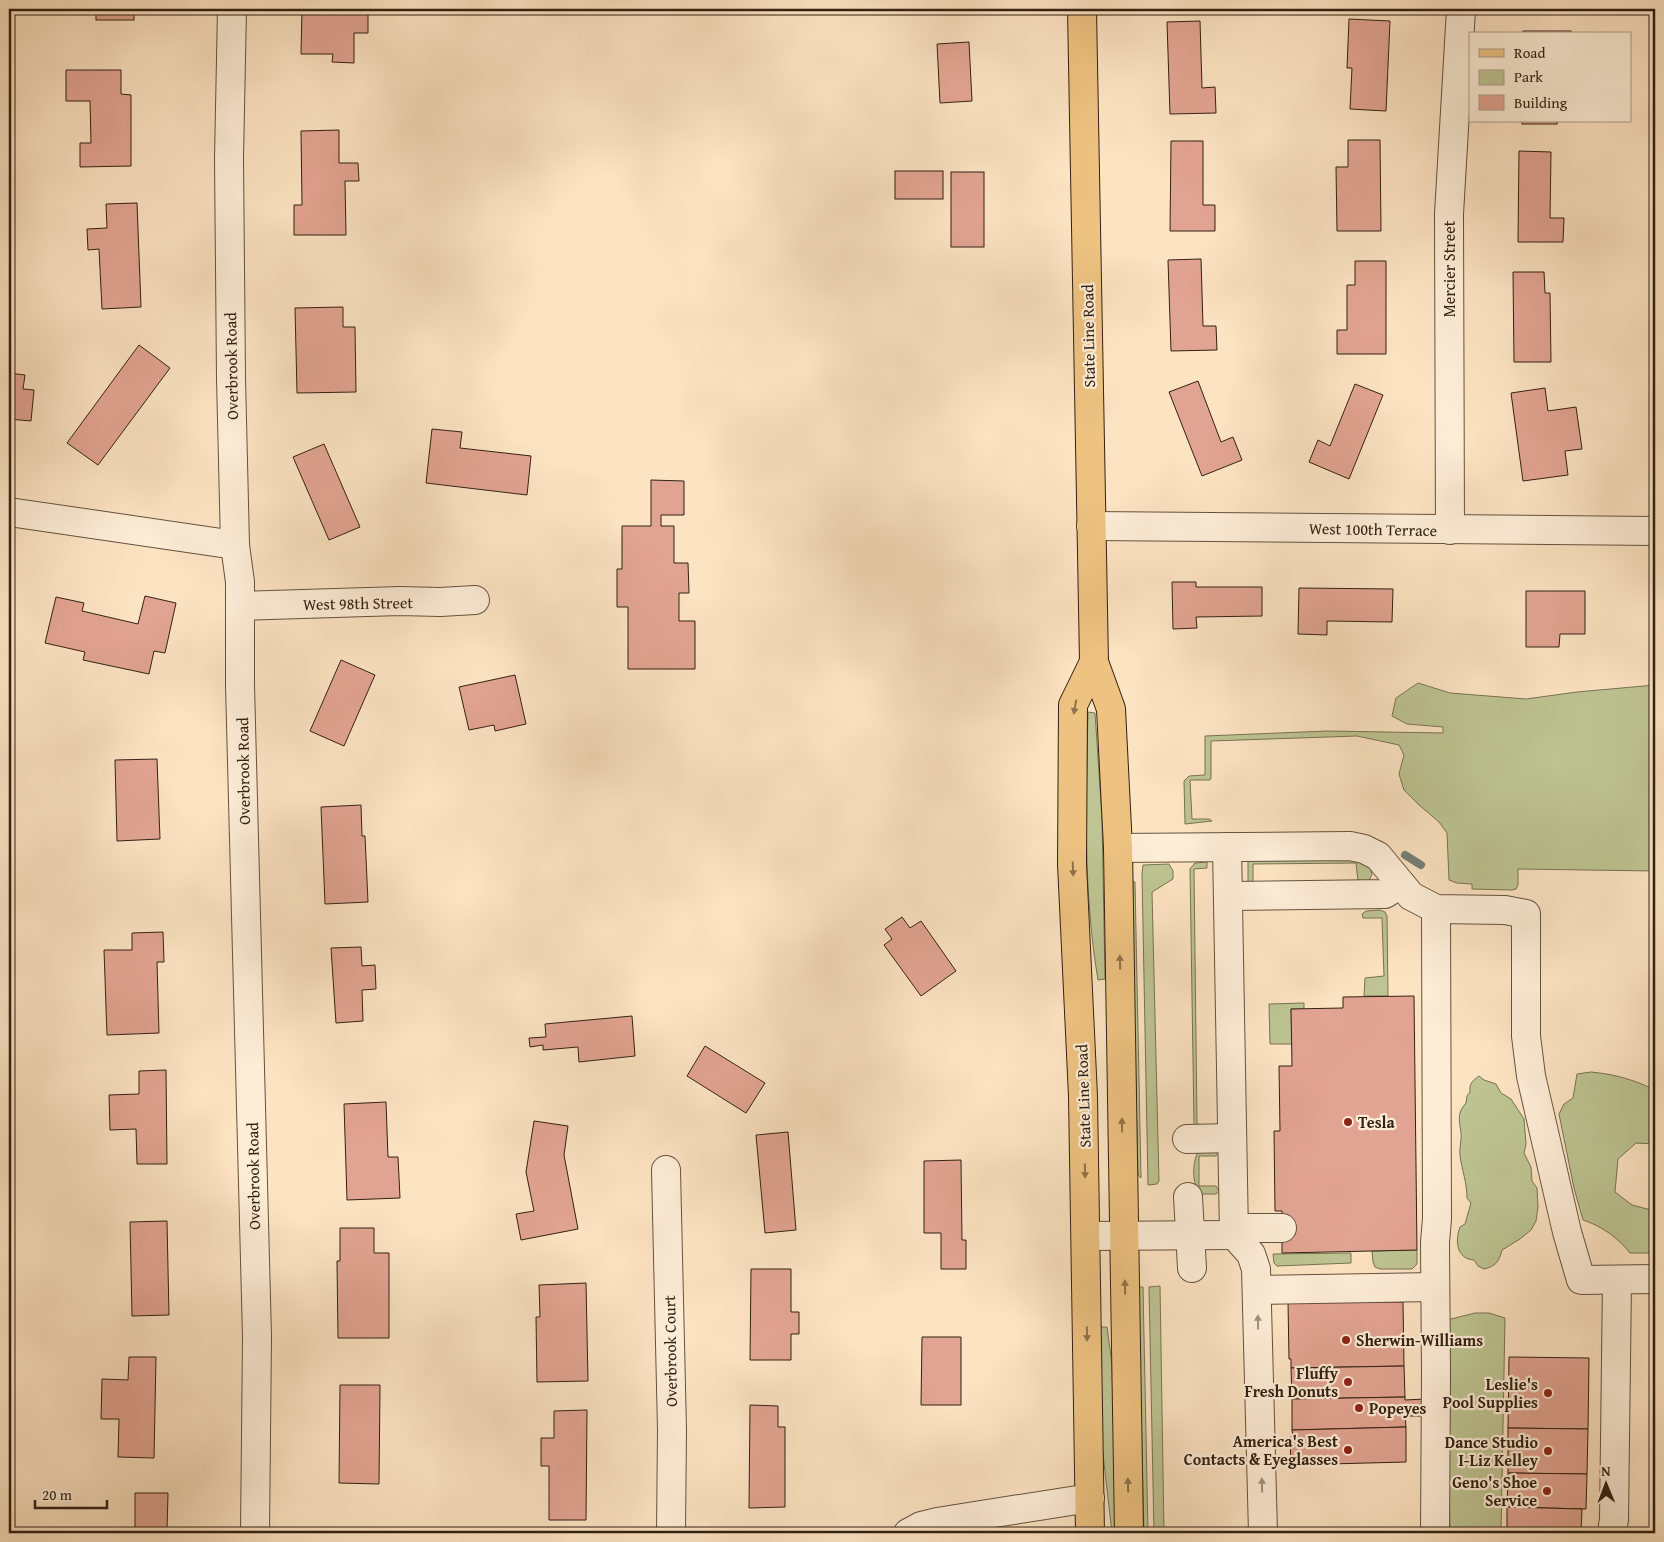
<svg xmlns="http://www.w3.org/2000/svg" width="1664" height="1542" font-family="'Gentium Book Plus',serif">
<rect width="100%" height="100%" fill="#fce3c2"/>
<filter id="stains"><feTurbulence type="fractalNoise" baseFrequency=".004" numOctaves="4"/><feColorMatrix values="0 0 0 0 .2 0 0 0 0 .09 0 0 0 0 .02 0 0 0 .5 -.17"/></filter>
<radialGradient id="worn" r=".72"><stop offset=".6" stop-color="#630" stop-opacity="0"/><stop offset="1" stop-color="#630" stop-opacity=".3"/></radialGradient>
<g fill="#bec493" stroke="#787252">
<path d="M 1418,683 L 1450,693 L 1526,699 L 1577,692 L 1655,685 L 1655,871 L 1518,869 L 1518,885 L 1516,889 L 1512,890 L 1472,889 L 1472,884 L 1457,883 L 1449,880 L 1447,833 L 1439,822 L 1418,804 L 1404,790 L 1399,774 L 1404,755 L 1399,745 L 1357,736 L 1211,741 L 1211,778 L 1210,780 L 1190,780 L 1192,819 L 1209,819 L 1212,821 L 1185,824 L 1184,781 L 1189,776 L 1205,775 L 1205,736 L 1328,731 L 1443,733 L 1443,727 L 1407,724 L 1392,716 L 1396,698 Z"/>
<path d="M 1088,712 L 1095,713 L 1102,817 L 1105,979 L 1098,980 C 1083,891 1086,802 1088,712 Z"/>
<path d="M 1355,859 L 1370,868 L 1372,874 L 1369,881 L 1358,881 L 1356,863 L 1253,864 L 1253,880 L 1249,885 L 1248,882 L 1248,860 Z"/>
<path d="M 1207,862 L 1207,868 L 1194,869 L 1197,1124 L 1217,1126 L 1195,1126 L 1194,1124 L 1190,869 L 1195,863 Z"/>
<path d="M 1169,864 L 1173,871 L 1173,879 L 1152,892 L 1159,1181 L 1157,1184 L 1148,1185 L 1142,874 L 1143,865 Z"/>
<path d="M 1131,882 L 1135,882 L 1141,1178 L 1138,1175 Z"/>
<path d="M 1380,910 L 1385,912 L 1387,916 L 1388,996 L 1364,996 L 1365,978 L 1384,976 L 1382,918 L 1363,918 L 1362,914 L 1366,911 Z"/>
<path d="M 1304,1003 L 1304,1009 L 1291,1009 L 1292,1044 L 1270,1044 L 1269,1004 Z"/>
<path d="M 1591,1072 C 1614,1074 1635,1080 1655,1090 L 1655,1144 L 1636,1143 L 1618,1159 L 1615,1192 L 1632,1205 L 1655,1211 L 1655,1253 L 1630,1253 C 1618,1238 1602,1226 1583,1220 L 1574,1188 L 1559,1114 L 1564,1104 L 1573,1098 L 1577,1074 Z"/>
<path d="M 1479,1076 L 1484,1080 L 1496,1084 L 1501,1093 L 1511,1099 L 1524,1119 L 1526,1144 L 1524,1153 L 1531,1167 L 1532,1181 L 1537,1188 L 1538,1207 L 1536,1221 L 1531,1230 L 1520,1239 L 1502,1250 C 1499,1262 1496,1266 1484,1269 L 1478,1266 L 1474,1260 C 1456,1259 1455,1240 1460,1227 L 1465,1224 L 1471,1203 L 1467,1198 C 1467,1183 1462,1170 1460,1156 C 1459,1148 1462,1140 1461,1132 C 1459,1119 1457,1113 1466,1103 L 1467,1096 L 1470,1092 C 1469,1084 1472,1081 1479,1076 Z"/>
<path d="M 1200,1149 L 1218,1151 L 1218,1153 L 1216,1156 L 1199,1156 L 1199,1186 L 1216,1186 L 1219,1191 L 1216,1194 L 1201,1194 C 1191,1186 1192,1158 1200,1149 Z"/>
<path d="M 1417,1250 L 1417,1264 L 1412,1269 L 1380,1269 L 1375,1267 L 1373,1262 L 1372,1251 Z"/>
<path d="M 1351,1253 L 1351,1263 L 1277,1266 L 1274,1263 L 1273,1254 Z"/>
<path d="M 1160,1286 L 1164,1533 L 1154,1533 L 1149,1287 Z"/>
<path d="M 1138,1287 L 1143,1287 L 1148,1533 L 1144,1533 Z"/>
<path d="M 1475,1313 L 1489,1313 L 1505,1318 L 1501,1533 L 1450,1533 L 1447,1320 Z"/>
<path d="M 1100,1327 L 1107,1327 L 1112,1364 L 1116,1533 L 1112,1533 L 1101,1437 Z"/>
</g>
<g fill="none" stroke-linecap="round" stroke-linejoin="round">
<path stroke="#747f76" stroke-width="8" d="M 1405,855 L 1421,865"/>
</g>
<g fill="#e2a492" stroke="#322112">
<rect x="96" y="9" width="38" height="11"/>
<path d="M 302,9 L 357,9 L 357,13 L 368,13 L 368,33 L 354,33 L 354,63 L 332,62 L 333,54 L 301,54 Z"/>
<path d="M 1349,19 L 1390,21 L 1386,111 L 1350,109 L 1352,68 L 1347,68 Z"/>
<path d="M 1200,21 L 1202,88 L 1215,87 L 1216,113 L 1170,114 L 1167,22 Z"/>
<rect x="1523" y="31" width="48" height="3"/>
<path d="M 969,42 L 972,101 L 940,103 L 937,44 Z"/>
<path d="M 66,70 L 121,70 L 121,94 L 131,95 L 131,166 L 80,167 L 80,143 L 91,143 L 90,101 L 66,101 Z"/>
<rect x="1522" y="121" width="35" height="3"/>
<path d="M 339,130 L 339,163 L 358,163 L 359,181 L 345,181 L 346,235 L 294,235 L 294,205 L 302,205 L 301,131 Z"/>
<path d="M 1348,140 L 1380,140 L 1381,231 L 1337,231 L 1336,167 L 1348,167 Z"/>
<path d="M 1171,141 L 1203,141 L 1203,205 L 1215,205 L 1215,231 L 1170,231 Z"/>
<path d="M 1519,151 L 1551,152 L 1550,218 L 1564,218 L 1563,242 L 1518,242 Z"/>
<rect x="895" y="171" width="48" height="28"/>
<rect x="951" y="172" width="33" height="75"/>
<path d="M 137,203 L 141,307 L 102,309 L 99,249 L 88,250 L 87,229 L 107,228 L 106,204 Z"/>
<path d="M 1201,259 L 1203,326 L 1216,326 L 1217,350 L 1171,351 L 1168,260 Z"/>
<path d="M 1355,261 L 1386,261 L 1386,354 L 1337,354 L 1337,330 L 1347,330 L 1347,285 L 1355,285 Z"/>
<path d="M 1513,272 L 1544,272 L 1545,293 L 1550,293 L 1551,362 L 1514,362 Z"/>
<path d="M 343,307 L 343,327 L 355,327 L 356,392 L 297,393 L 295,308 Z"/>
<path d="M 139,345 L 170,368 L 98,465 L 67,443 Z"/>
<path d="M 9,373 L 25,375 L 23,389 L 34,390 L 31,421 L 9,419 Z"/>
<path d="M 1198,381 L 1221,442 L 1233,437 L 1242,460 L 1202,476 L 1169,392 Z"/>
<path d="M 1355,384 L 1383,395 L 1349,479 L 1309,462 L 1318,440 L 1330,446 Z"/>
<path d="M 1545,388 L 1548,411 L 1576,407 L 1582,449 L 1565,451 L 1568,475 L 1523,481 L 1511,393 Z"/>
<path d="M 432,429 L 462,432 L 460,448 L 531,456 L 527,495 L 426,483 Z"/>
<path d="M 324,444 L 360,527 L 329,540 L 293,457 Z"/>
<path d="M 651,480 L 684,481 L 684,515 L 661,515 L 661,526 L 674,526 L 674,563 L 688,563 L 689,593 L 679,593 L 679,621 L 695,621 L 695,669 L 628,669 L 628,607 L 617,607 L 617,569 L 622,569 L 622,526 L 651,526 Z"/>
<path d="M 1172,582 L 1196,582 L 1196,587 L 1262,587 L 1262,616 L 1196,617 L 1197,628 L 1173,629 Z"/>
<path d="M 1299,588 L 1393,589 L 1392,622 L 1327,621 L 1327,635 L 1298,634 Z"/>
<path d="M 1526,591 L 1585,591 L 1585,634 L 1560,634 L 1559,647 L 1526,647 Z"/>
<path d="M 145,596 L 176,603 L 165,653 L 154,651 L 149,674 L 83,660 L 85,652 L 45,643 L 56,597 L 84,603 L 82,611 L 138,624 Z"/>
<path d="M 341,660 L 375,675 L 344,746 L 310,731 Z"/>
<path d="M 515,675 L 526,724 L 495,731 L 494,725 L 469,730 L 459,687 Z"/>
<path d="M 157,759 L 160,839 L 117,841 L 115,760 Z"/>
<path d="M 361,805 L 362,836 L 365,836 L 368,902 L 325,904 L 321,807 Z"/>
<path d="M 902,917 L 910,928 L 921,921 L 956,971 L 921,996 L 884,945 L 892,939 L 885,929 Z"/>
<path d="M 163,932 L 164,962 L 157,962 L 159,1033 L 107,1035 L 104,950 L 132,950 L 132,933 Z"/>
<path d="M 361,947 L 362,966 L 375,965 L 376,989 L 362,990 L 363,1021 L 336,1023 L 331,948 Z"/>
<path d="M 1414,996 L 1417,1250 L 1282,1253 L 1282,1211 L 1275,1211 L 1274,1131 L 1280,1131 L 1279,1066 L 1292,1066 L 1291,1009 L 1343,1008 L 1343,997 Z"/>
<path d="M 632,1016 L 635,1056 L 579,1062 L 578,1047 L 543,1050 L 543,1045 L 530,1047 L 529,1038 L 546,1037 L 545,1024 Z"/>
<path d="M 705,1046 L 765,1083 L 746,1113 L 687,1076 Z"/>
<path d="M 166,1070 L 167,1164 L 137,1164 L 136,1129 L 110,1130 L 109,1095 L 139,1094 L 139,1071 Z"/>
<path d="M 386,1102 L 388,1157 L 398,1157 L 400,1198 L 347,1200 L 344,1104 Z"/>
<path d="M 534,1121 L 568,1126 L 564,1155 L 578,1229 L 521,1240 L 516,1214 L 534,1211 L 526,1172 Z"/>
<path d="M 788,1132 L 796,1230 L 765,1233 L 756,1135 Z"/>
<path d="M 961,1160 L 962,1240 L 966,1240 L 966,1269 L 941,1269 L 941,1233 L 924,1233 L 924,1161 Z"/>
<path d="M 167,1221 L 169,1315 L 132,1316 L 130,1222 Z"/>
<path d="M 340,1228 L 374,1228 L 374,1253 L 389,1253 L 389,1338 L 338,1338 L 337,1261 L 340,1261 Z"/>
<path d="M 751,1269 L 791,1269 L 791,1312 L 799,1312 L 799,1334 L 791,1334 L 791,1360 L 750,1360 Z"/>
<path d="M 586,1283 L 588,1381 L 537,1382 L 536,1317 L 540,1317 L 539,1285 Z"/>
<path d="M 1288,1302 L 1403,1302 L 1404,1366 L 1291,1368 L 1291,1359 L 1289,1359 Z"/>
<path d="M 922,1337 L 961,1337 L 961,1405 L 921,1405 Z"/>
<path d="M 129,1357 L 156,1357 L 154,1458 L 118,1457 L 119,1419 L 101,1419 L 102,1379 L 128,1380 Z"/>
<path d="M 1509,1357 L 1589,1358 L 1588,1429 L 1508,1428 Z"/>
<path d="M 1404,1366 L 1405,1397 L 1292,1399 L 1291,1368 Z"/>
<path d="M 340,1385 L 380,1385 L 379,1484 L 339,1483 Z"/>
<path d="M 1405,1397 L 1405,1400 L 1425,1399 L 1426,1416 L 1405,1416 L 1406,1427 L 1292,1430 L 1292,1399 Z"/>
<path d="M 750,1405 L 778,1406 L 778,1427 L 785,1427 L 785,1507 L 749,1508 Z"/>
<path d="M 587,1410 L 586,1520 L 549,1520 L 549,1466 L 541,1466 L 541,1438 L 554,1438 L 554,1411 Z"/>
<path d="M 1406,1427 L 1406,1462 L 1291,1465 L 1290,1437 L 1293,1437 L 1292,1430 Z"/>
<path d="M 1508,1428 L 1588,1429 L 1587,1474 L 1508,1473 Z"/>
<path d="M 1508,1473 L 1587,1474 L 1586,1509 L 1507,1507 Z"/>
<path d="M 135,1493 L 168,1493 L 167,1531 L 171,1531 L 171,1533 L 135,1533 Z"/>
<path d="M 1507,1507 L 1582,1509 L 1581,1533 L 1507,1533 Z"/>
<rect x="332" y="1528" width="31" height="5"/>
</g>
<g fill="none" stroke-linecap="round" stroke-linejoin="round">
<defs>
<g id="minor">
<path d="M 232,9 L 229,158 L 231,378 L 235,545 L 240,582 L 240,685 L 257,1337 L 255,1533"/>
<path d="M 9,512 L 235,545"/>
<path d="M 1091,526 L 1655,531"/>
<path d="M 1450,530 L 1449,214 L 1461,9"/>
<path d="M 240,606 L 400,601 L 440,602 L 475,600"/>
<path d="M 1227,847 L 1234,1235 L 1251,1254 L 1256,1269 L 1263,1533"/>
<path d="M 1118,848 L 1350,846 L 1364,849 L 1378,856 L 1411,896 L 1436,909 L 1505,910 L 1526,914 L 1526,1036 L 1531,1076 L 1567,1232 L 1581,1280 L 1655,1279"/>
<path d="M 1228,896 L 1385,894 L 1401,884"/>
<path d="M 1187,1139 L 1232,1138"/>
<path d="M 666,1170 L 672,1430 L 671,1533"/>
<path d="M 1188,1197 L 1192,1268"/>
<path d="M 1234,1228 L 1282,1228"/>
<path d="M 1086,1236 L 1234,1235"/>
<path d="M 1257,1290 L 1435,1287"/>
<path d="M 908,1533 L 921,1526 L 937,1522 L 1090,1498"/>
<path d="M 1435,1533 L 1436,1373 L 1435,1242 L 1437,1219 L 1436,909"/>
<path d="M 1612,1533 L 1614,1519 L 1617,1280"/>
</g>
<g id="major">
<path d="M 1082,9 L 1094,662 L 1111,709 L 1118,848 L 1129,1533"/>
<path d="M 1090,1533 L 1083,1096 L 1072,864 L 1073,705 L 1094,662"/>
</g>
</defs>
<use href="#minor" stroke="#64523e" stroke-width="30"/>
<use href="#major" stroke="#322112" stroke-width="30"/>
<use href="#minor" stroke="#fdedd7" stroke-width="28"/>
<use href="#major" stroke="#eec281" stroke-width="28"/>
</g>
<defs><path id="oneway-solid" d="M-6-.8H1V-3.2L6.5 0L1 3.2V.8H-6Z" transform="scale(1.25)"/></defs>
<g fill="#90724a">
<use href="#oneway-solid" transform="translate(1075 707) rotate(100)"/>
<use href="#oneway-solid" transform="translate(1073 869) rotate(88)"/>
<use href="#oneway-solid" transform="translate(1120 962) rotate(-91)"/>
<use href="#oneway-solid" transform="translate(1122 1125) rotate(-91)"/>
<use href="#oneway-solid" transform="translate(1085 1171) rotate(89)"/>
<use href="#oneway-solid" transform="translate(1125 1287) rotate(-91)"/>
<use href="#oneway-solid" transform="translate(1087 1334) rotate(89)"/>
<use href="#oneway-solid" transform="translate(1128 1485) rotate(-91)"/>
</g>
<g fill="#a2917e">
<use href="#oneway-solid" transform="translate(1258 1322) rotate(-91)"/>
<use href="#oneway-solid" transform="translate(1262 1485) rotate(-91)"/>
</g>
<g fill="#8f2418" stroke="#fdedd7" stroke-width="2">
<circle cx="1348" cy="1122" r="5"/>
<circle cx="1346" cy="1340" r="5"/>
<circle cx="1348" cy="1382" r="5"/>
<circle cx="1548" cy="1393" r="5"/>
<circle cx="1359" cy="1408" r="5"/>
<circle cx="1348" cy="1450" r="5"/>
<circle cx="1548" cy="1451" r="5"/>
<circle cx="1547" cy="1491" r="5"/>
</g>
<g text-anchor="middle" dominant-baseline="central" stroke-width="4.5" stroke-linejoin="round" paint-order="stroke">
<g font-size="16" fill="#322112" stroke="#fdedd7">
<text transform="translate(1449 269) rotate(-90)">Mercier Street</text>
<text transform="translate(1088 336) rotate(-91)">State Line Road</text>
<text transform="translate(231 366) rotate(-91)">Overbrook Road</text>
<text transform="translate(1373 529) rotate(1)">West 100th Terrace</text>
<text transform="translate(358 603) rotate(-1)">West 98th Street</text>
<text transform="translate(243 771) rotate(-91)">Overbrook Road</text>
<text transform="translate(1083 1096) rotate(-92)">State Line Road</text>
<text transform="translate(253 1176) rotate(-91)">Overbrook Road</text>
<text transform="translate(670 1351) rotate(-91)">Overbrook Court</text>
</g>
<g font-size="16" font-weight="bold" fill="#322112" stroke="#fdedd7" text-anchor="end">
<text x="1358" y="1122" text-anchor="start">Tesla</text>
<text x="1356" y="1340" text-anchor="start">Sherwin-Williams</text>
<text x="1338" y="1373">Fluffy<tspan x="1338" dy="18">Fresh Donuts</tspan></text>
<text x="1538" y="1384">Leslie's<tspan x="1538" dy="18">Pool Supplies</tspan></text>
<text x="1369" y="1408" text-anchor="start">Popeyes</text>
<text x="1338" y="1441">America's Best<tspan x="1338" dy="18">Contacts &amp; Eyeglasses</tspan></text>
<text x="1538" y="1442">Dance Studio<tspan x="1538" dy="18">I-Liz Kelley</tspan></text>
<text x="1537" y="1482">Geno's Shoe<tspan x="1537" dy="18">Service</tspan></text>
</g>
</g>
<rect width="1664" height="1542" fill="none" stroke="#fce3c2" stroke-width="30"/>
<rect x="10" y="10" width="1644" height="1522" fill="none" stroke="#322112" stroke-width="2.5"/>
<rect x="15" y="15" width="1634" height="1512" fill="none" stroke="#322112"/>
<rect x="1469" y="32" width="162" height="90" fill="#fdedd7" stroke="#ac9b88"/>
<rect x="1479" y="49" width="25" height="8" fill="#eec281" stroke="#ac9b88"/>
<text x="1514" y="58" font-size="15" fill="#322112">Road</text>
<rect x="1479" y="70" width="25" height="15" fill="#bec493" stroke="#ac9b88"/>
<text x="1514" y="82" font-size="15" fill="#322112">Park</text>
<rect x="1479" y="95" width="25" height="15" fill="#e2a492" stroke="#ac9b88"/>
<text x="1514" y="108" font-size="15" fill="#322112">Building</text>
<g transform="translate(1606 1484) rotate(359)" stroke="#fdedd7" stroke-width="4" paint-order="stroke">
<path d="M0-4L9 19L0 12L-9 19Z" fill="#322112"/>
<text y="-8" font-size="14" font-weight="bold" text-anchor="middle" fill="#322112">N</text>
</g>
<path d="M35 1500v8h72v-8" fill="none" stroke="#322112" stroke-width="2.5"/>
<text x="42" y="1500" font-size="15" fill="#322112" stroke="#fdedd7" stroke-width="4" paint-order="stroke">20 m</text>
<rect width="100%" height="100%" filter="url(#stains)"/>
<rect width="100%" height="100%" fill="url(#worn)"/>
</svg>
